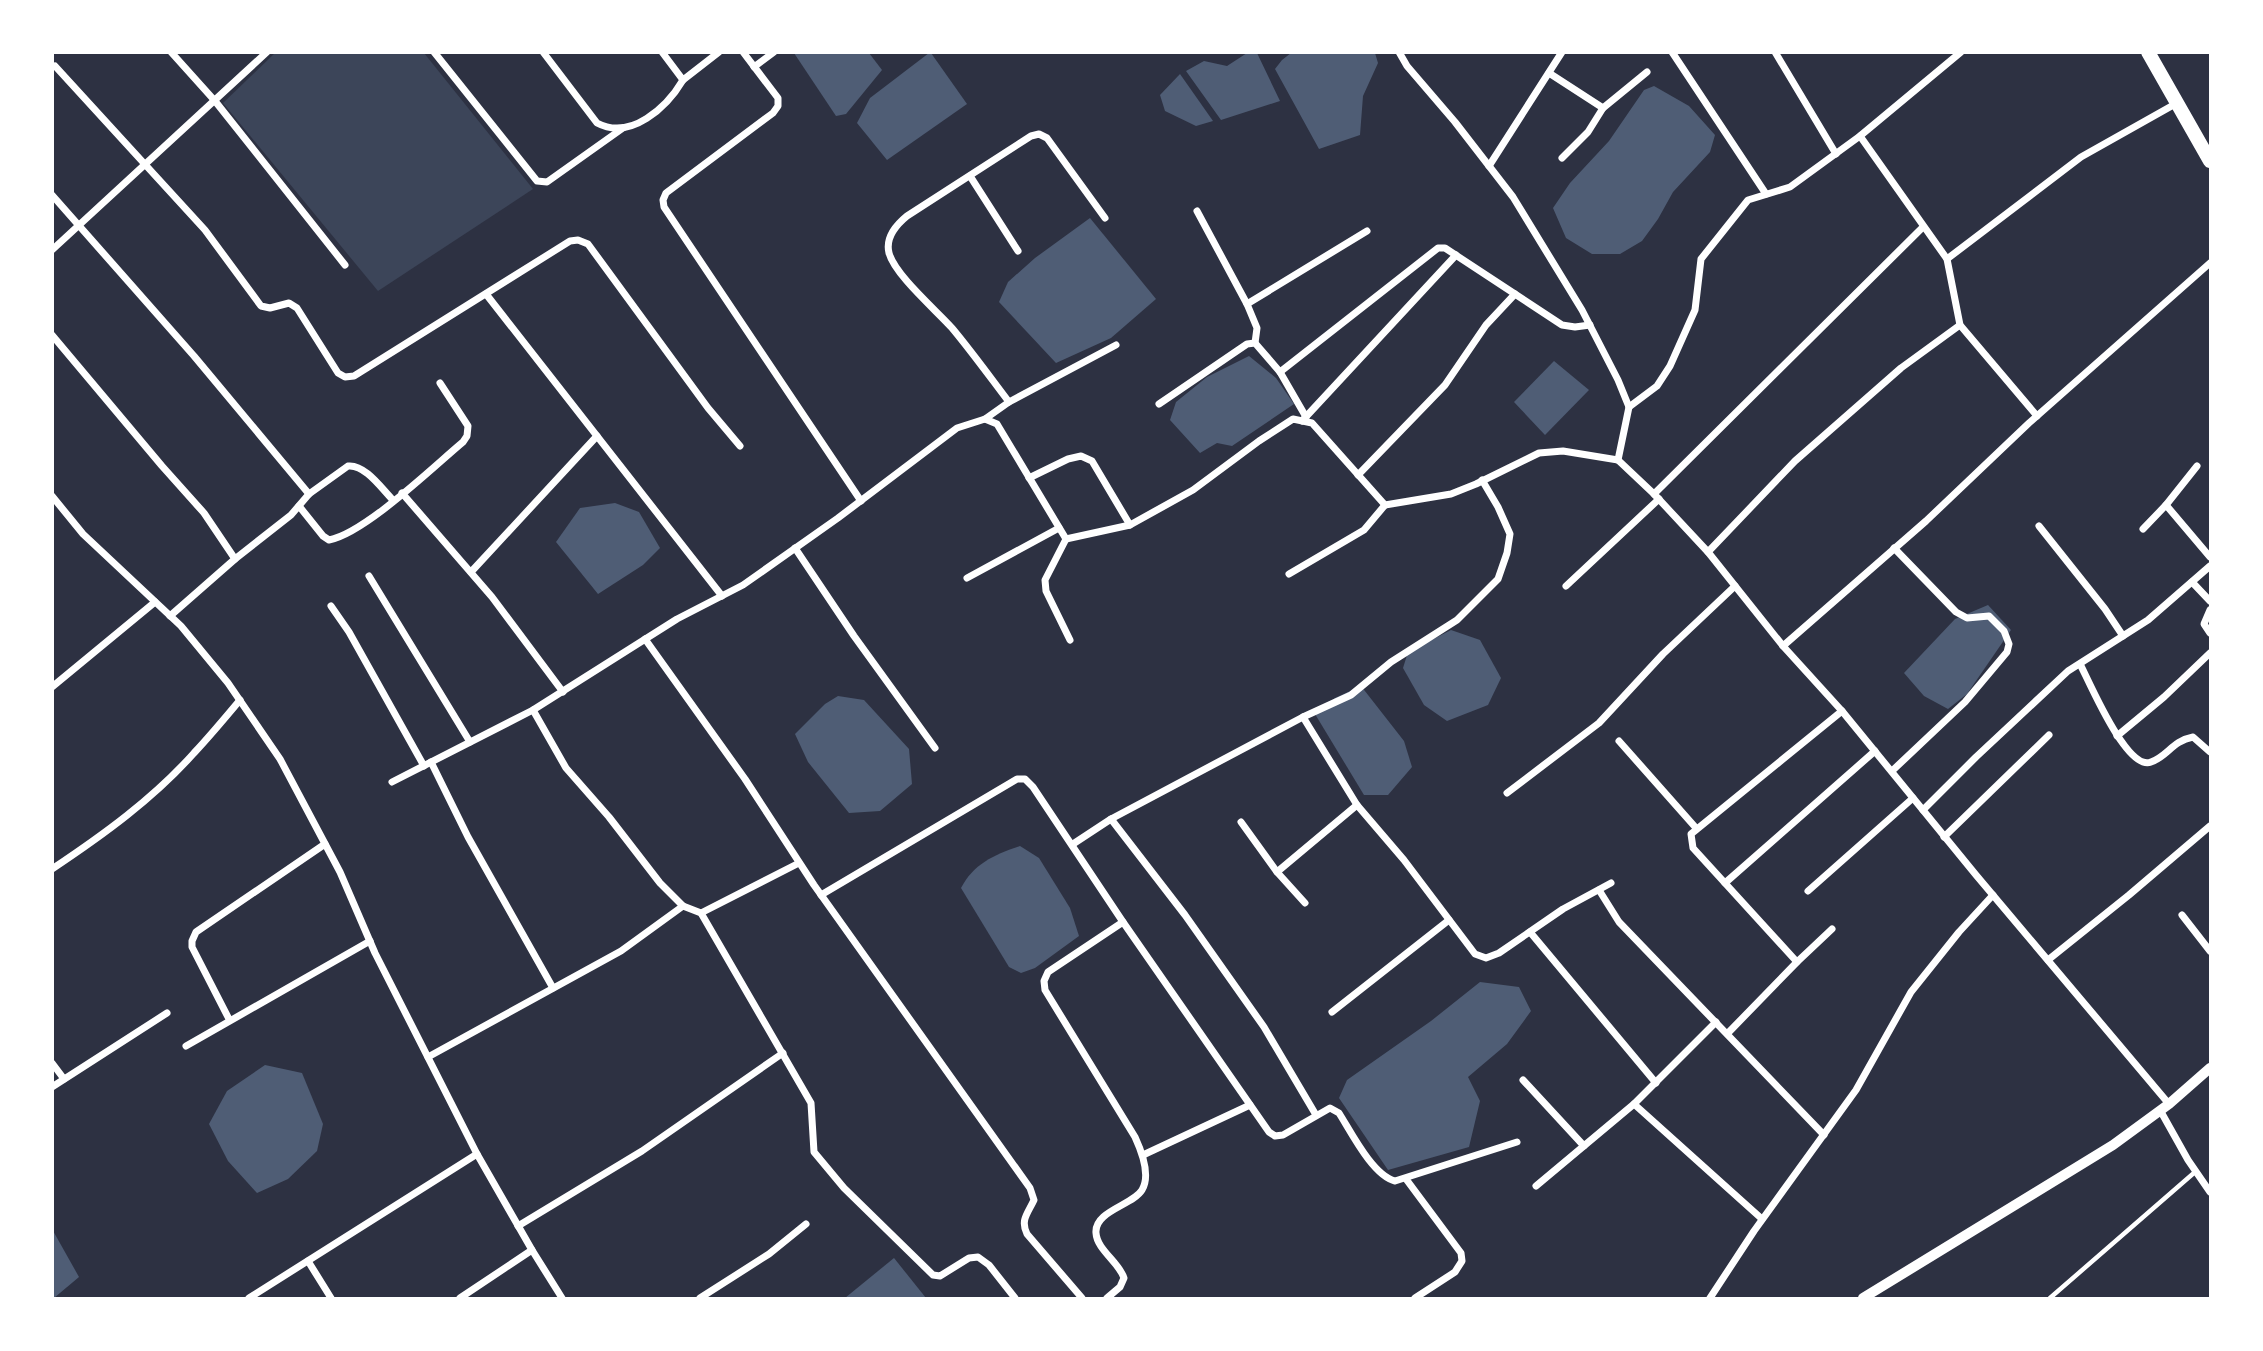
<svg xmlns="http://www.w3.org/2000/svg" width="2263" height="1351" font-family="'Fira Sans Condensed',sans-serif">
<rect width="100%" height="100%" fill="#2d3142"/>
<path fill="#3c4559" d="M 276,52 L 424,53 L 533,189 L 378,291 L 223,103 Z"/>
<g fill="#4f5d75">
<path d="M 794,53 L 869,53 L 882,70 L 846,114 L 836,116 Z"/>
<path d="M 929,53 L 931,53 L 967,104 L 887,160 L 857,123 L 870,98 Z"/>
<path d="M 1247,53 L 1257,53 L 1280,101 L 1221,120 L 1186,71 L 1204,61 L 1227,66 Z"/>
<path d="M 1291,53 L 1375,53 L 1378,63 L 1363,96 L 1360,135 L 1319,149 L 1275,69 L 1282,60 Z"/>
<path d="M 1180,74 L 1213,121 L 1196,126 L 1165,111 L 1160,95 Z"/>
<path d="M 1654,86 L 1689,106 L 1715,135 L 1710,152 L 1673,192 L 1658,219 L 1642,241 L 1620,254 L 1592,254 L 1566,238 L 1553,208 L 1570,183 L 1609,141 L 1644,90 Z"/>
<path d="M 1090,218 L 1156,299 L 1111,338 L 1056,363 L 999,302 L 1008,282 L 1035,258 Z"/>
<path d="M 1249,356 L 1276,378 L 1294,404 L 1232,446 L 1217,443 L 1200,453 L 1170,420 L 1176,402 L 1207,377 Z"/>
<path d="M 1554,361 L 1589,390 L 1545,435 L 1514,402 Z"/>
<path d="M 615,503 L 639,512 L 660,548 L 643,565 L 598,594 L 556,542 L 580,508 Z"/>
<path d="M 1988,605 L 2011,630 L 1967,694 L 1948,709 L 1924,696 L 1904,673 L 1955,619 Z"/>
<path d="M 1451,630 L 1480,640 L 1501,678 L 1488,705 L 1447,721 L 1424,705 L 1403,668 L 1408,652 Z"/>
<path d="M 1361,686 L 1404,741 L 1412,767 L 1388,795 L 1364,795 L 1315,714 L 1335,698 Z"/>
<path d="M 838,696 L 864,700 L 909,749 L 912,784 L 880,811 L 849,813 L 808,762 L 795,734 L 825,704 Z"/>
<path d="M 1020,846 L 1039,858 L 1070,908 L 1079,936 L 1035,968 L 1021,973 L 1009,967 L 961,888 C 973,864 995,854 1020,846 Z"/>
<path d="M 1480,982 L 1519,987 L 1531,1011 L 1507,1044 L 1468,1077 L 1480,1101 L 1469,1147 L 1388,1170 L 1339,1098 L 1347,1080 L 1431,1021 Z"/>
<path d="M 265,1065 L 302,1073 L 323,1124 L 317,1151 L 288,1179 L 257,1193 L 228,1161 L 209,1124 L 227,1091 Z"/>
<path d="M 52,1229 L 79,1277 L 54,1298 L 52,1298 Z"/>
<path d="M 894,1258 L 926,1298 L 845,1298 Z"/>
</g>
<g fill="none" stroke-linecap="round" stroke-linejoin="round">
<path stroke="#fff" stroke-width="4.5" d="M 2050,1298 L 2195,1172"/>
<g stroke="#fff" stroke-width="7">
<path d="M 171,52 L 215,101 L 345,265"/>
<path d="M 434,52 L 537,181 L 547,182 L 623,128"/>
<path d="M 543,52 L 597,123 C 631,141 667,107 683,80"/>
<path d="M 662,52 L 683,80 L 719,52"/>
<path d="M 743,52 L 778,98 L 778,106 L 773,113 L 666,193 L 663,200 L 664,207 L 861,501"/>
<path d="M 1399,52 L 1407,66 L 1455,122 L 1513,197 L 1582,310 L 1618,380 L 1629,407 L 1618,460"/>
<path d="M 1672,52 L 1766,194"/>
<path d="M 1775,52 L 1836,154"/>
<path d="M 55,66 L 205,230 L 261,306 L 270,308 L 289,303 L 297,308 L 338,373 L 345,377 L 354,376 L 570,241 L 578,240 L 588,244 L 708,408 L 740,446"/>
<path d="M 754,67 L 774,52"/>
<path d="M 1549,73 L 1603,108"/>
<path d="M 1860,136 L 1947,259 L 1960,325 L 2037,416"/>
<path d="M 1562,158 L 1588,132 L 1603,108 L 1647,72"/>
<path d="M 1489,166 L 1562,52"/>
<path d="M 970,176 L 1018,251"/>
<path d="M 52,195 L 194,356 L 309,494"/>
<path d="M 1197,211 L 1247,304 L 1257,328 L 1255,343"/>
<path d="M 52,250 L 267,52"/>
<path d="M 1947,259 L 2081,157 L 2177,103"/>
<path d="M 486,294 L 722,596"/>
<path d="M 1247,304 L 1367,231"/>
<path d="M 52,335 L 162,466 L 204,513 L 235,559"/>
<path d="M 1280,372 L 1438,248 L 1445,248 L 1562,325 L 1575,327 L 1590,325"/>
<path d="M 1009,402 C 990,377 972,352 952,328 C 936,310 895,275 889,253 C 885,237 896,225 907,216 L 1031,136 L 1039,134 L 1047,138 L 1105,218"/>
<path d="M 1159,404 L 1247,344 L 1255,343 L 1280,372 L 1306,417"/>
<path d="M 1629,407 L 1657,386 L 1670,366 L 1695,310 L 1701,259 L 1748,200 L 1790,187 L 1860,136 L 1961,52"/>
<path d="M 985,419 L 1009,402 L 1116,345"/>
<path d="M 1302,421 L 1456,255"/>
<path d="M 1358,475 L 1445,385 L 1486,325 L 1515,294"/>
<path d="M 1029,478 L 1068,459 L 1081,456 L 1092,461 L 1130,525"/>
<path d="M 402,493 L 492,597 L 563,692"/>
<path d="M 1654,494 L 1923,227"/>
<path d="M 52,496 L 83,534 L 181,626 L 228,683 L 280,759 L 340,872 L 375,953 L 477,1154 L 532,1250 L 562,1298"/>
<path d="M 2166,505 L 2210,557"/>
<path d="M 299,506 L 323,536 L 329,540 C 365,533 433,467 463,442 L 467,436 L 468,426 L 440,383"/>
<path d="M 2039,526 L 2105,609 L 2123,636"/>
<path d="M 2143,529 L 2166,505 L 2197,466"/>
<path d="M 1066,539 L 1045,580 L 1046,591 L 1070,640"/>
<path d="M 795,548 L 854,636 L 935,748"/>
<path d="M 1708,552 L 1795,461 L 1901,368 L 1960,325"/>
<path d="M 471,572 L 597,436"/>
<path d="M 1289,574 L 1364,530 L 1385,505"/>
<path d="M 369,576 L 470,742"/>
<path d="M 967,578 L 1059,528"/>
<path d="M 2192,582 L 2210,601"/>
<path d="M 1566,586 L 1659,499"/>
<path d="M 331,606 L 349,632 L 424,766"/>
<path d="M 2210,610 L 2204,624 L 2210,633"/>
<path d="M 170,616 L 235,559 L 291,515 L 309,494 L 348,466 C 365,464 382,489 393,500"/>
<path d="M 645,639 L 745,779 L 814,885 L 1030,1188 L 1034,1200 C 1028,1213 1020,1220 1027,1234 L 1082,1298"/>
<path d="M 1783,646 L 1926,521 L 2029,423 L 2210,263"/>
<path d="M 2080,664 C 2089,681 2127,772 2151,762 C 2168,756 2172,741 2193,737 L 2210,752"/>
<path d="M 52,687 L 155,602"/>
<path d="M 1303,717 L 1357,805 L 1404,860 L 1475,954 L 1486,958 L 1499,953 L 1563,909 L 1611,883"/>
<path d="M 2117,736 L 2164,697 L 2210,653"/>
<path d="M 1619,741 L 1696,828"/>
<path d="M 431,762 L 468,837 L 553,988"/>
<path d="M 1892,771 L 1965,702 L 2007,652 L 2009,644 L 2004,631 L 1989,616 L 1967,618 L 1956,612 L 1894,548"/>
<path d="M 392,782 L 533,710 L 677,619 L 743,585 L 838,518 L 957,428 L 985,419 L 997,424 L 1066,539 L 1130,525 L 1193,490 L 1259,441 L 1293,419 L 1312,423 L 1385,505 L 1451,494 L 1476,484 L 1539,453 L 1563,451 L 1618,460 L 1654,494 L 1708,552 L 1783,646 L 1842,711 L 1976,875 L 2169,1104"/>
<path d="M 1507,793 L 1599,723 L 1663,654 L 1735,586"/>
<path d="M 1923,810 L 1976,757 L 2068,671 L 2148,620 L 2210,566"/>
<path d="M 1111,819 L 1185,915 L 1264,1027 L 1316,1115"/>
<path d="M 1241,822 L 1277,872 L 1305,903"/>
<path d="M 1944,837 L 2049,735"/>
<path d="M 1073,844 L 1111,819 L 1303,717 L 1351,695 L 1391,662 L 1457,620 L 1498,579 L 1507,553 L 1510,534 L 1498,507 L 1482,480"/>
<path d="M 52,869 C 103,835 153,799 194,753 C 210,736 225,718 240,700"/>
<path d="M 1277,872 L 1357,805"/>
<path d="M 1725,883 L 1875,751"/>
<path d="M 1599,890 L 1619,922 L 1824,1135"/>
<path d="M 1808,891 L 1913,798"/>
<path d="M 821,895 L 1017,779 L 1025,779 L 1033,787 L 1123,922 L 1269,1132 L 1275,1136 L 1283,1135 L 1330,1108 L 1339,1113 C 1351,1132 1373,1176 1395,1181 L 1517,1142"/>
<path d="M 683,906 L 701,913 L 811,1103 L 814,1152 L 844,1188 L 933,1275 L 940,1276 L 969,1258 L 978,1257 L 989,1265 L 1015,1298"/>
<path d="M 701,913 L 799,863"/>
<path d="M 2182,915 L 2210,951"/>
<path d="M 1530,932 L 1656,1083"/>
<path d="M 2048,960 L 2129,895 L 2210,826"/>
<path d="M 1797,962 L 1693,848 L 1691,834 L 1842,711"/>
<path d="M 1332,1012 L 1449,920"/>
<path d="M 229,1019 L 192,947 L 192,941 L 196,932 L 325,844"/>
<path d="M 1728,1033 L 1797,962 L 1832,929"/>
<path d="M 186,1046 L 370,941"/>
<path d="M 428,1057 L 621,951 L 683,906 L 660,883 L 609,817 L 566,768 L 533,710"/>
<path d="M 52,1063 L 64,1079"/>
<path d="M 1523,1080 L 1584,1146"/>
<path d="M 52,1087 L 167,1013"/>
<path d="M 1634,1104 L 1762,1219"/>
<path d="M 2160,1110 L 2188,1160 L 2210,1192"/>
<path d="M 1143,1155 L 1250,1105"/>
<path d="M 1406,1179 L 1461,1253 L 1462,1261 L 1455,1272 L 1415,1298"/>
<path d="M 1536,1186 L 1634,1104 L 1716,1022"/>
<path d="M 518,1226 L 642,1151 L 783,1053"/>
<path d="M 308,1261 L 331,1298"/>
<path d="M 249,1298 L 477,1154"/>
<path d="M 460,1298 L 532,1250"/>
<path d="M 700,1298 L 769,1254 L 806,1224"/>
<path d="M 1107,1298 L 1120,1287 L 1124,1278 C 1119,1262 1097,1250 1096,1233 C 1094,1211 1133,1205 1142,1190 C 1151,1175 1141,1150 1135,1137 L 1045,990 L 1044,981 L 1048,972 L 1123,922"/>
<path d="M 1710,1298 L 1754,1231 L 1856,1090 L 1911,992 L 1959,932 L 1993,895"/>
</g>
<path stroke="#fff" stroke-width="10" d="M 1863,1298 L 2113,1145 L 2169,1104 L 2210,1068"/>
<path stroke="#fff" stroke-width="14" d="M 2148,52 L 2210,161"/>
</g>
<rect width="2263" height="1351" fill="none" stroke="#ffffff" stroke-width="108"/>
</svg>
